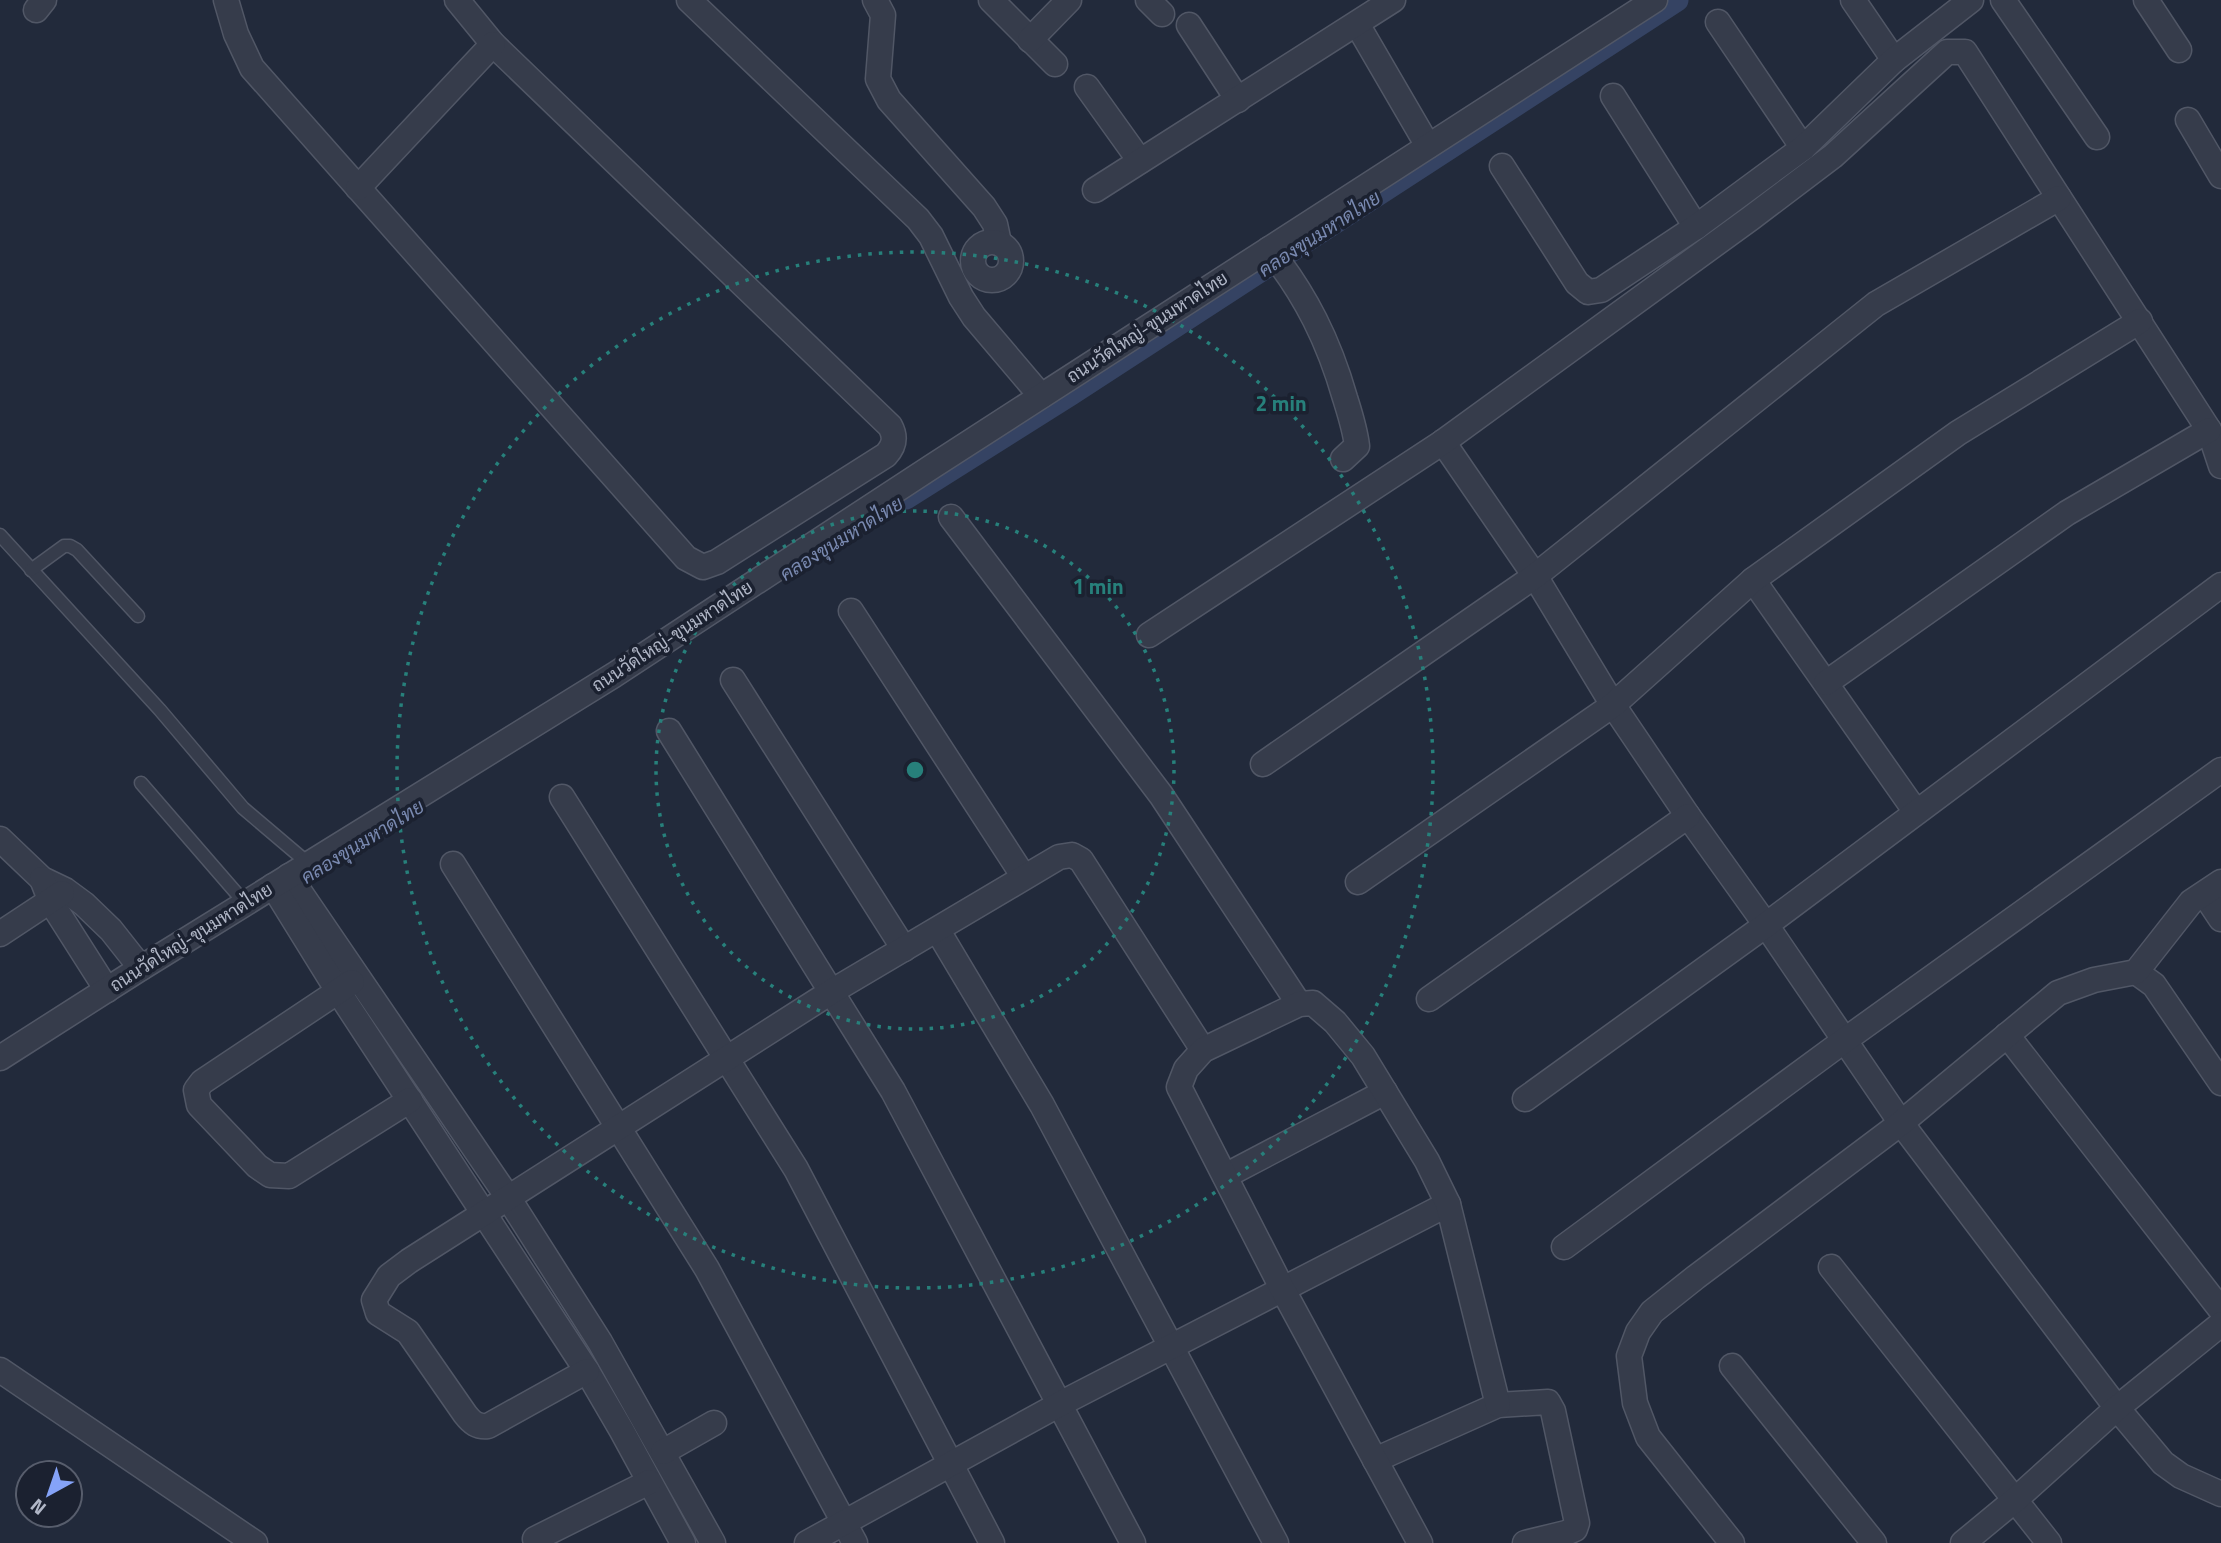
<svg xmlns="http://www.w3.org/2000/svg" width="2221" height="1543" font-family="'Titillium Web',Sarabun,sans-serif">
<rect width="100%" height="100%" fill="#222a3b"/>
<g fill="none" stroke-linecap="round" stroke-linejoin="round">
<path stroke="#354363" stroke-width="23" d="M 906,498 L 1071,394 L 1677,0"/>
<defs>
<g id="lane">
<path d="M 0,535 L 160,710 L 243,808 L 309,864"/>
<path d="M 31,570 L 64,546 L 70,546 L 77,550 L 138,616"/>
<path d="M 141,783 L 245,903"/>
</g>
<g id="street">
<path d="M 226,0 L 236,34 L 252,68 L 686,558 L 703,567 L 717,562 L 886,455 C 895,445 896,437 890,426 L 493,44 L 457,0"/>
<path d="M 689,0 L 918,219 L 931,236 L 961,297 L 974,317 L 1041,396"/>
<path d="M 875,0 L 883,15 L 878,79 L 889,100 L 984,207 L 995,224 L 999,243"/>
<path d="M 991,0 L 1055,64"/>
<path d="M 1148,0 L 1162,14"/>
<path d="M 1853,0 L 1894,60"/>
<path d="M 2003,0 L 2097,137"/>
<path d="M 2146,0 L 2179,50"/>
<path d="M 36,10 L 44,0"/>
<path d="M 1718,22 L 1803,148"/>
<path d="M 1357,24 L 1428,146"/>
<path d="M 1189,25 L 1238,100"/>
<path d="M 1030,40 L 1069,0"/>
<path d="M 1087,87 L 1140,161"/>
<path d="M 1613,96 L 1696,227"/>
<path d="M 2188,120 L 2221,176"/>
<path d="M 1502,166 L 1577,283 L 1588,292 L 1601,290 L 1696,227 L 1803,148 L 1894,60 L 1971,0"/>
<path d="M 358,188 L 493,44"/>
<path d="M 1095,190 L 1393,0"/>
<circle cx="992" cy="261" r="19"/>
<path d="M 1269,249 C 1306,295 1329,342 1345,398 C 1350,414 1355,429 1357,446 L 1343,459"/>
<path d="M 1443,442 L 1535,576 L 1613,705 L 1688,816 L 1766,925 L 1901,1123 L 2117,1408 L 2163,1463 L 2181,1476 L 2221,1494"/>
<path d="M 951,517 L 1161,795 L 1299,1004"/>
<path d="M 1753,580 L 1916,812"/>
<path d="M 851,611 L 1024,877"/>
<path d="M 1149,635 L 1443,442 L 1751,218 L 1833,156 L 1947,52 L 1965,52 L 2209,430 L 2221,466"/>
<path d="M 733,680 L 904,949"/>
<path d="M 1826,683 L 2067,513 L 2209,430"/>
<path d="M 669,731 L 893,1091 L 1133,1543"/>
<path d="M 1263,764 L 1535,576 L 1876,304 L 2059,198"/>
<path d="M 562,797 L 796,1169 L 992,1543"/>
<path d="M 0,839 L 42,879 L 65,890 L 84,904 L 111,930 L 141,968"/>
<path d="M 453,864 L 707,1269 L 855,1543"/>
<path d="M 289,876 L 509,1199 L 600,1342 L 713,1543"/>
<path d="M 42,879 L 51,902 L 107,990"/>
<path d="M 1358,882 L 1613,705 L 1753,580 L 1958,433 L 2140,321"/>
<path d="M 273,886 L 338,991 L 587,1371 L 622,1431 L 683,1543"/>
<path d="M 2205,895 L 2221,919"/>
<path d="M 938,931 L 1042,1105 L 1276,1543"/>
<path d="M 0,934 L 62,893"/>
<path d="M 2136,972 L 2154,985 L 2221,1083"/>
<path d="M 352,982 L 202,1082 L 196,1090 L 199,1105 L 257,1166 L 270,1175 L 289,1176 L 410,1100"/>
<path d="M 1429,999 L 1688,816"/>
<path d="M 2007,1035 L 2221,1310"/>
<path d="M 0,1058 L 141,968 L 614,675 L 933,466 L 1655,0"/>
<path d="M 1525,1099 L 1766,925 L 2221,585"/>
<path d="M 1225,1176 L 1385,1092"/>
<path d="M 1564,1247 L 1845,1040 L 2221,770"/>
<path d="M 1831,1267 L 2049,1543"/>
<path d="M 1732,1366 L 1874,1543"/>
<path d="M 0,1370 L 255,1543"/>
<path d="M 587,1371 L 488,1426 C 477,1427 472,1423 465,1414 L 408,1332 L 378,1313 L 374,1300 L 389,1276 L 409,1261 L 831,992 L 1059,857 L 1072,855 L 1081,860 L 1203,1050"/>
<path d="M 663,1452 L 714,1423"/>
<path d="M 1375,1460 L 1498,1405 L 1548,1402 L 1553,1411 L 1577,1523 L 1575,1529 L 1566,1533 L 1525,1543"/>
<path d="M 535,1539 L 649,1482"/>
<path d="M 807,1543 L 1060,1404 L 1448,1204"/>
<path d="M 1420,1543 L 1283,1290 L 1179,1087 L 1186,1069 L 1203,1050 L 1299,1004 L 1313,1003 L 1335,1022 L 1363,1056 L 1427,1161 L 1448,1204 L 1498,1405"/>
<path d="M 1732,1543 L 1648,1437 L 1635,1403 L 1629,1356 L 1638,1332 L 1652,1312 L 1696,1277 L 1901,1123 L 2058,993 L 2094,980 L 2136,972 L 2191,902 L 2221,882"/>
<path d="M 1963,1543 L 2015,1500 L 2117,1408 L 2221,1324"/>
</g>
</defs>
<use href="#lane" stroke="#515766" stroke-width="15"/>
<use href="#street" stroke="#515766" stroke-width="27"/>
<use href="#lane" stroke="#363c4b" stroke-width="12"/>
<use href="#street" stroke="#363c4b" stroke-width="24"/>
</g>
<g fill="none" stroke="#27807b" stroke-width="3.5" stroke-dasharray="3.5 7">
<circle cx="915" cy="770" r="259"/>
<circle cx="915" cy="770" r="518"/>
</g>
<g text-anchor="middle" dominant-baseline="central" stroke-width="7" stroke-linejoin="round" paint-order="stroke">
<g font-size="18" fill="#b1b7c7" stroke="#1b2130">
<text transform="translate(1147 327) rotate(-33)">ถนนวัดใหญ่-ขุนมหาดไทย</text>
<text transform="translate(672 636) rotate(-33)">ถนนวัดใหญ่-ขุนมหาดไทย</text>
<text transform="translate(191 937) rotate(-32)">ถนนวัดใหญ่-ขุนมหาดไทย</text>
</g>
<g font-size="19" font-style="italic" fill="#7989b0" stroke="#1b2130">
<text transform="translate(1319 233) rotate(-33)">คลองขุนมหาดไทย</text>
<text transform="translate(841 538) rotate(-32)">คลองขุนมหาดไทย</text>
<text transform="translate(362 841) rotate(-32)">คลองขุนมหาดไทย</text>
</g>
</g>
<circle cx="915" cy="770" r="10" fill="#27807b" stroke="#1b2130" stroke-width="3.5"/>
<g font-size="21" text-anchor="middle" font-weight="bold" fill="#27807b" stroke="#1b2130" stroke-width="7" stroke-linejoin="round" paint-order="stroke">
<text x="1281" y="411">2 min</text>
<text x="1098" y="594">1 min</text>
</g>
<g transform="translate(49 1494) rotate(220)"><circle r="33" fill="#1b2130" stroke="#575d6c" stroke-width="2"/>
<path d="M0-5L12 26L0 18L-12 26Z" fill="#85a3f8"/>
<text y="-10" font-size="19" font-weight="bold" text-anchor="middle" fill="#b1b7c7">N</text>
</g>
</svg>
